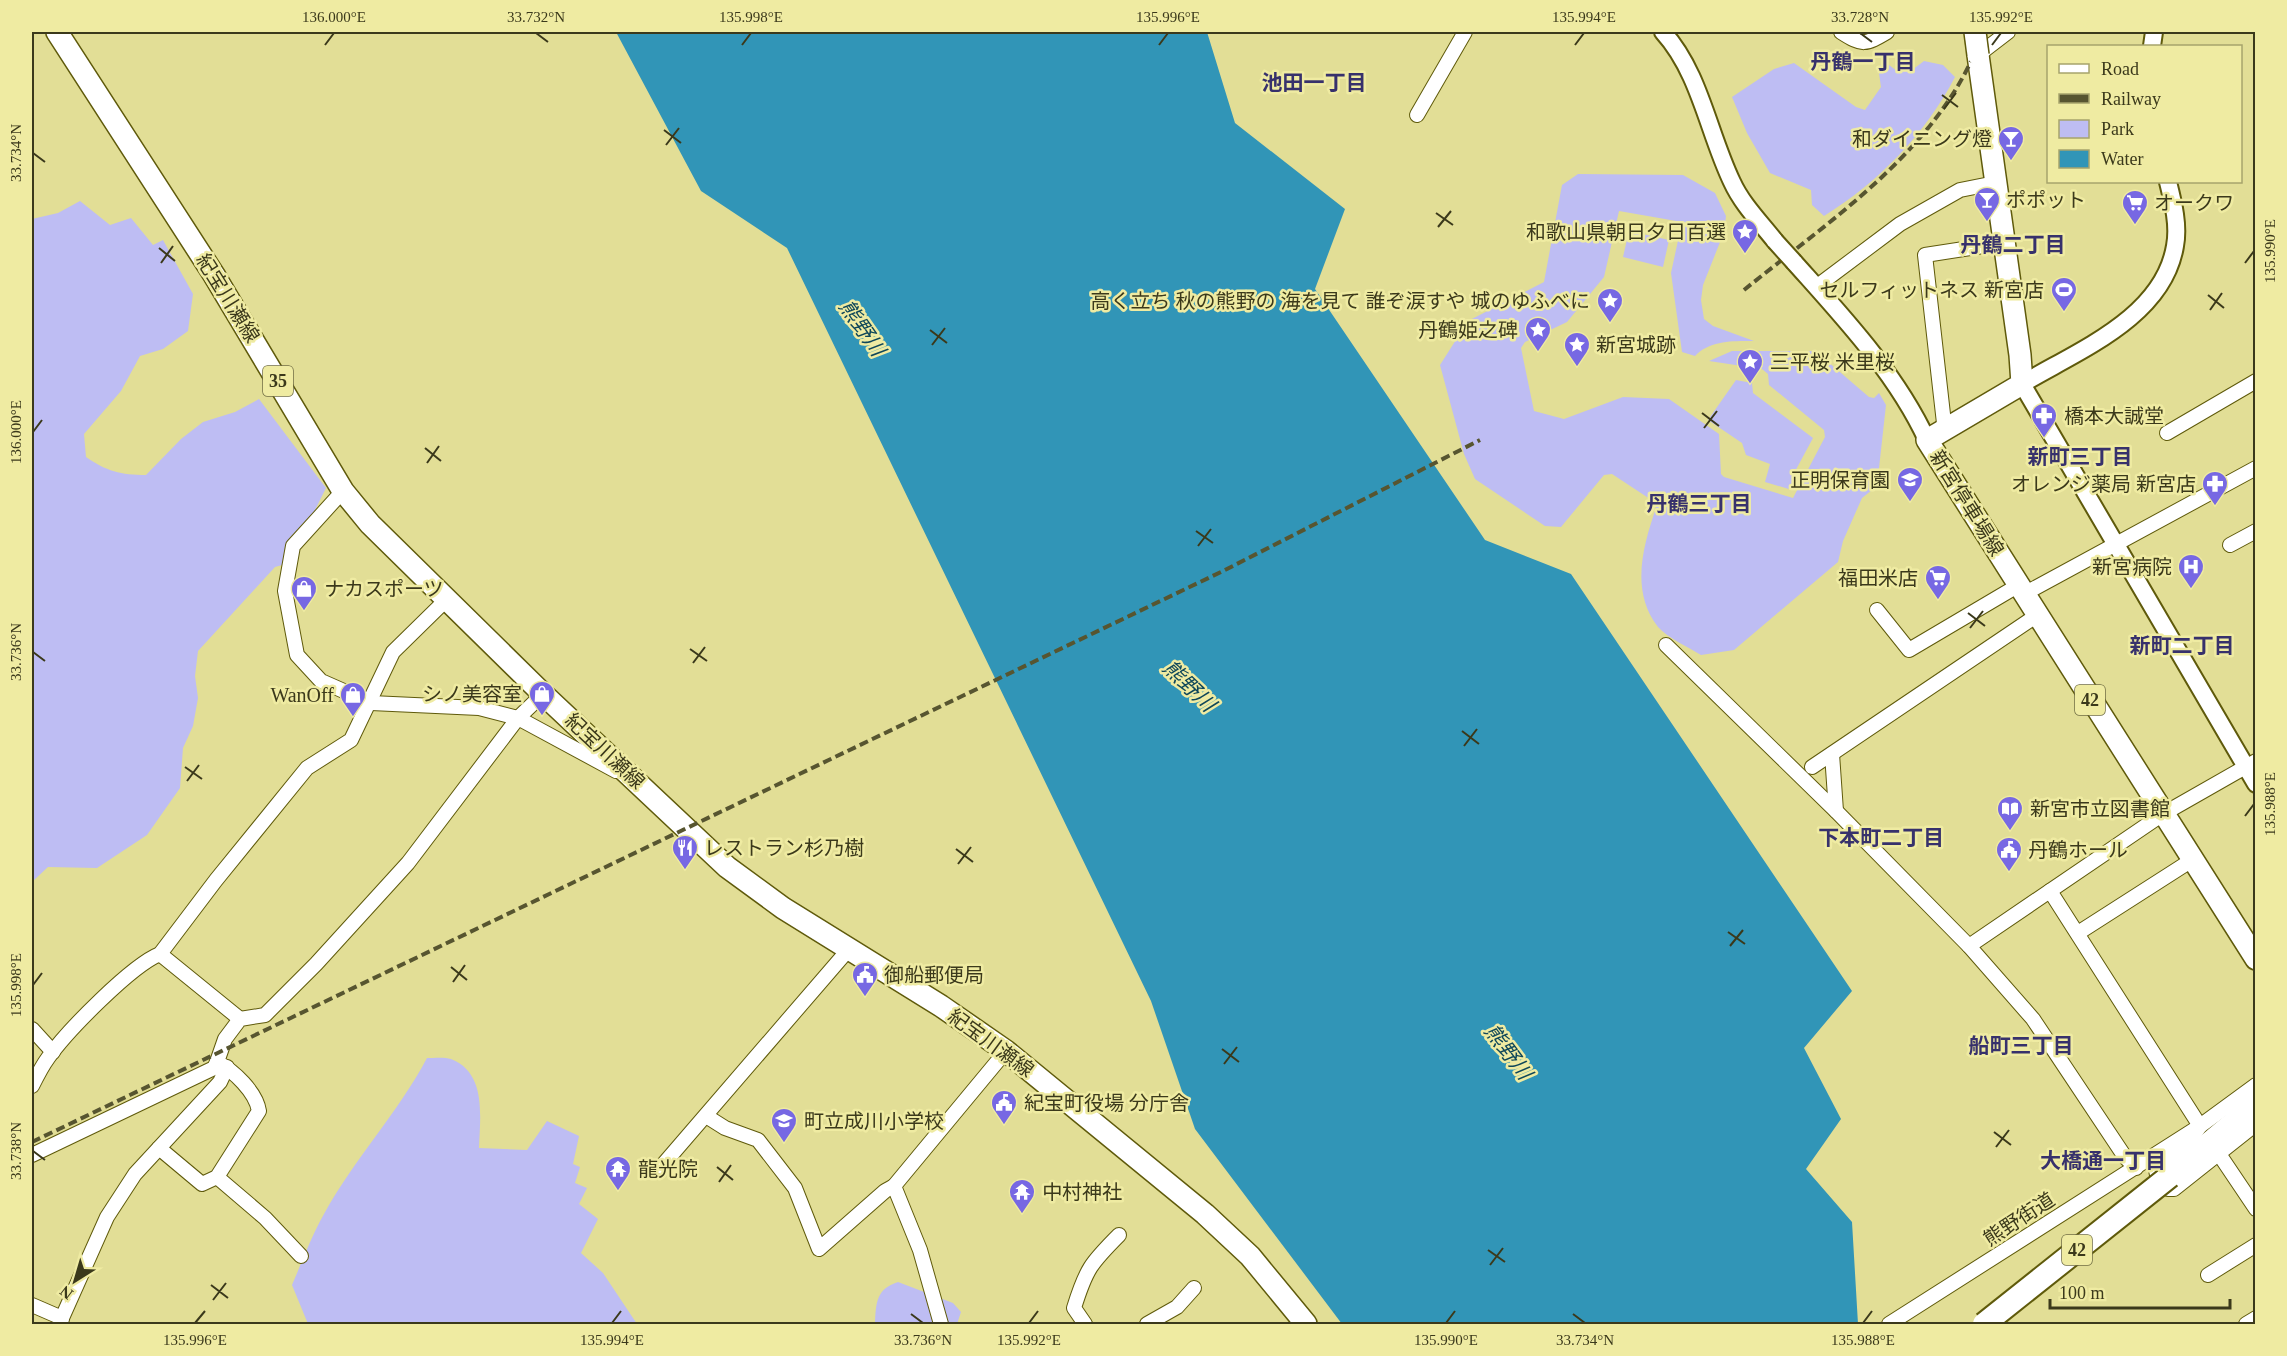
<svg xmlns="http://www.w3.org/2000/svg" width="2287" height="1356" font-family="'Times New Roman','Noto Sans JP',serif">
<rect width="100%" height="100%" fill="#e2de96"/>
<g fill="#bebdf3">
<path d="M 1924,61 L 1943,65 L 1955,77 C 1926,133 1878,183 1824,216 L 1812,205 L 1811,190 L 1770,173 L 1747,133 L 1732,97 L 1774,69 L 1794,63 L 1856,107 L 1865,110 L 1881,87 L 1878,67 L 1885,62 L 1897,71 L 1912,70 Z"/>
<path d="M 1578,174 L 1683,175 L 1715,193 L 1726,216 L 1724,232 L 1703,285 L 1701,300 L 1704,319 L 1713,326 L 1754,341 C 1734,341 1710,340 1695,356 L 1682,352 L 1671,273 L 1682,222 L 1619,211 L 1604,277 L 1567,322 L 1525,342 L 1521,348 L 1534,411 L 1564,419 L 1623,397 L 1669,399 L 1719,434 L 1721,474 L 1724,477 L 1793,498 L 1825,437 L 1824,430 L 1769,385 L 1768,374 L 1762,369 L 1709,361 L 1732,351 L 1812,351 L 1820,355 L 1869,397 L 1874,398 L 1879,393 L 1886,405 L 1877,486 L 1862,498 L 1843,541 L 1838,562 L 1734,650 L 1701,655 C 1688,647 1668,638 1658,627 C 1630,591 1643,546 1656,508 L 1653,501 L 1612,474 L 1604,475 L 1561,527 L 1545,526 L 1475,479 L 1464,454 L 1440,365 L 1468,321 L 1544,282 L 1562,185 Z"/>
<path d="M 80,201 L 110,225 L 131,218 L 153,245 L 163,240 L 193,294 L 188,331 L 163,349 L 140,356 L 121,391 L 84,434 L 86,457 C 106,471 121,475 146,475 L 181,439 L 203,422 L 235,412 L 259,399 L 326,488 L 300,540 L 293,562 L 275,567 L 198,651 L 195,676 L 198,698 L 193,726 L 183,748 L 180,788 L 147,835 L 97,868 L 48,867 L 32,882 L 32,219 L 58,213 Z"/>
<path d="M 1629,231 L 1669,240 L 1663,267 L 1623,257 Z"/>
<path d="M 1736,380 L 1752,383 L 1753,393 L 1813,438 L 1792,477 L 1796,479 L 1792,490 L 1765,482 L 1770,464 L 1746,455 L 1742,443 L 1708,420 Z"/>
<path d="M 427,1058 C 434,1058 445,1057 451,1059 C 487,1073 480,1117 479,1148 L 527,1150 L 547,1121 L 579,1136 L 573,1164 L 580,1167 L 575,1183 L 587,1188 L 579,1204 L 598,1219 L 581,1253 L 603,1273 L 637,1324 L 308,1324 L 292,1285 C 302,1262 311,1237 324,1214 C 354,1159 398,1113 427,1058 Z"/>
<path d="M 898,1282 L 953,1303 L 961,1312 L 957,1324 L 875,1324 C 876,1303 876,1289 898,1282 Z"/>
</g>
<path fill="#3195b7" d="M 616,32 L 1207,32 L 1235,123 L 1345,209 L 1315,289 L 1485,540 L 1571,574 L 1852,991 L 1804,1048 L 1841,1119 L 1806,1169 L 1852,1222 L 1858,1324 L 1342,1324 L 1195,1129 L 1151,1001 L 787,248 L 701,191 Z"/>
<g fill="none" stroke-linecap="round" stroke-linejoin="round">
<defs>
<g id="minor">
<path d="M 1841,32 C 1863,46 1865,45 1887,32"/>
<path d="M 1978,55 L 2008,32"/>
<path d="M 1417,115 L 1465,32"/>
<path d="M 1816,287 L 1900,224 L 1960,190 L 1995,183"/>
<path d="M 1945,432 L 1925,255 L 2003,243"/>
<path d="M 2167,433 L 2256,381"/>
<path d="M 343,491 L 293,546 L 285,591 L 297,655 L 321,681 L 371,703 L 479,708 L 518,718 L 616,771"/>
<path d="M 2230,545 L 2256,531"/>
<path d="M 2024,594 L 2256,468"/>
<path d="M 1877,610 L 1909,650 L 2019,585"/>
<path d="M 1666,645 L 1836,811 L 1969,946 L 2033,1019 L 2125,1157 L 2136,1168"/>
<path d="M 1832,754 L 1836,811"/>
<path d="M 1812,767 L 2036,616"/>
<path d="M 2050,891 L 2200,1126"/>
<path d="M 2078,933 L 2192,860"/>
<path d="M 1969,946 L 2163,814 L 2256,761"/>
<path d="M 160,954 L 240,1019"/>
<path d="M 32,1029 L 53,1052"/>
<path d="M 2256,1085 L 2200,1126 L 2191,1139 L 2156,1170 L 2157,1175 L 2168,1189 L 2174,1189 L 2256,1124"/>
<path d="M 32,1086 C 37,1076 42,1066 48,1058 C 67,1031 132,965 160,954 L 216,880 L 307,768 L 351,740 L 393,652 L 446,600"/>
<path d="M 706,1116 L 725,1128 L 758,1140 L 795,1188 L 819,1249 L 885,1191 L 894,1186"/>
<path d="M 159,1148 L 202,1184 L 217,1177 L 259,1111 C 256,1092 234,1071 217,1062 L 225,1039 L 240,1019 L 265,1015 L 316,964 L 408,863 L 518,718 L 543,694"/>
<path d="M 2219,1154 L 2256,1209"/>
<path d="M 32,1155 L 214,1068 L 217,1062"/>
<path d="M 661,1167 L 849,949"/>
<path d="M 217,1177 L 265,1218 L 301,1256"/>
<path d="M 2208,1275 L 2256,1245"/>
<path d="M 32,1305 L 62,1318 L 61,1324"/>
<path d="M 62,1318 L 107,1217 L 135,1174 L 220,1082 L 227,1067"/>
<path d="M 941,1324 L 920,1250 L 894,1186 L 1006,1051"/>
<path d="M 1085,1324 L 1074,1308 C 1086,1269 1091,1263 1119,1235"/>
<path d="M 1147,1324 L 1177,1307 L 1194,1288"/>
<path d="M 1889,1324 L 2200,1126"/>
<path d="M 2246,1324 L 2256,1318"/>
</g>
<g id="tertiary">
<path d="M 1663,32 C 1700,73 1708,132 1732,182 C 1742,204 1760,222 1775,241"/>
<path d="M 2152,46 L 2154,32"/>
<path d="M 2168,182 C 2173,202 2179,225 2175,246 C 2163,318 2077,351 2022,384 L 2256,784"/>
<path d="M 1794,262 C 1843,317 1896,373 1927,440"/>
</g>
<g id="primary">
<path d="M 57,32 L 214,275 L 343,491 L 370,524 L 543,694 L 727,867 L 783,908 L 941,1006 L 1006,1051 L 1205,1214 L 1250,1256 L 1306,1324"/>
<path d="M 1978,55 L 2020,355 L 2022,384 L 1927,440 L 2256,959"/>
</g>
<path id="trunk" d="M 2170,1176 L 2256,1104"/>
</defs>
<use href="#minor" stroke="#5f5a0b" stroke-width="16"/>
<use href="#tertiary" stroke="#5f5a0b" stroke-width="20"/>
<use href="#primary" stroke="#5f5a0b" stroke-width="24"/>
<use href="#trunk" stroke="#5f5a0b" stroke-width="26"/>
<use href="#minor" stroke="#fff" stroke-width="14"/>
<use href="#tertiary" stroke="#fff" stroke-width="16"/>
<use href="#primary" stroke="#fff" stroke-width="21"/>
<use href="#trunk" stroke="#fff" stroke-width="22"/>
<g stroke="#575530" stroke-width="4" stroke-dasharray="9 4.5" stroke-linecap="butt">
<path d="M 1744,290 C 1834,217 1944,146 1983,32"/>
<path d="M 32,1142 L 1223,571 L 1480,440"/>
</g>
<defs>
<path id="tertiary-bridge" d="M 1775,241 L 1794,262"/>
<path id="primary-bridge" d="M 1975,32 L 1978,55"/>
<path id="trunk-bridge" d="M 1984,1324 L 2170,1176"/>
</defs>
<use href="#tertiary-bridge" stroke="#5f5a0b" stroke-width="20" stroke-linecap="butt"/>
<use href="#primary-bridge" stroke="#5f5a0b" stroke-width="24" stroke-linecap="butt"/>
<use href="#trunk-bridge" stroke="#5f5a0b" stroke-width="26" stroke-linecap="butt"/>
<use href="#tertiary-bridge" stroke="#fff" stroke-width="16"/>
<use href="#primary-bridge" stroke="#fff" stroke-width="21"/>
<use href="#trunk-bridge" stroke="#fff" stroke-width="22"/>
</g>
<path fill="none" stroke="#3b391b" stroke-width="2" d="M 536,33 L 548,42M 1860,33 L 1872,42M 325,45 L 334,33M 742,45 L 751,33M 1159,45 L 1168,33M 1575,45 L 1584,33M 1992,45 L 2001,33M 1942,95 L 1958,107M 1944,109 L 1956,93M 664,130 L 681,143M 666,145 L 679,128M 33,153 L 45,162M 1436,213 L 1453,225M 1438,227 L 1451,211M 159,248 L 175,261M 161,263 L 173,246M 2245,263 L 2254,251M 2208,295 L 2224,308M 2210,310 L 2222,293M 930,330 L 947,343M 932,345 L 945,328M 1702,413 L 1719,426M 1704,428 L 1717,411M 33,432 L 42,420M 425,448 L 441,461M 427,463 L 439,446M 1196,531 L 1213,543M 1198,546 L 1211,529M 1968,613 L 1985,626M 1970,628 L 1983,611M 690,649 L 707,661M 33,652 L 45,661M 693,663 L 705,647M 1462,731 L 1479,744M 1464,746 L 1477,729M 185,767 L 202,779M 187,781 L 199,765M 2245,816 L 2254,804M 956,849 L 973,862M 958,864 L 971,847M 1728,932 L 1745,944M 1730,946 L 1743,930M 451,967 L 467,980M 453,982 L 465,965M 33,985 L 42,973M 1222,1049 L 1239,1062M 1224,1064 L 1237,1047M 1994,1132 L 2011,1145M 1996,1147 L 2009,1130M 33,1151 L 45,1160M 717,1167 L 733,1180M 719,1182 L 731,1165M 1488,1250 L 1505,1262M 1490,1265 L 1503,1248M 211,1285 L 228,1298M 213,1300 L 226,1283M 911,1314 L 923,1323M 1573,1314 L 1585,1323M 195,1323 L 205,1311M 612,1323 L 621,1311M 1029,1323 L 1038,1311M 1446,1323 L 1455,1311M 1863,1323 L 1872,1311"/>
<defs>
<symbol id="bar-pin" viewBox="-11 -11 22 30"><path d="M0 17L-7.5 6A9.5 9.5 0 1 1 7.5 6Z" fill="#7768e3" stroke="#efeba2"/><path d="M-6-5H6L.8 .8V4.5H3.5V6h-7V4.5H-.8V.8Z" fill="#fff"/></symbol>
<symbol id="supermarket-pin" viewBox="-11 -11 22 30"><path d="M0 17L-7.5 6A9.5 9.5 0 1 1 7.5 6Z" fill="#7768e3" stroke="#efeba2"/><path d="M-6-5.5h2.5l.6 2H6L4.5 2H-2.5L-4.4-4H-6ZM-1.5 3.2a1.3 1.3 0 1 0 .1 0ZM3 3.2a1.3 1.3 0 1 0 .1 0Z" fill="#fff"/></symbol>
<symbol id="sight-pin" viewBox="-11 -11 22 30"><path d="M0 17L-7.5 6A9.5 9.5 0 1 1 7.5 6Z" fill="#7768e3" stroke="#efeba2"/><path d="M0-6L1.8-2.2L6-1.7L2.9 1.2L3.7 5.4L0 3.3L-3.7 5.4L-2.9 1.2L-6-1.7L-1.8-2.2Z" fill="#fff"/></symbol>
<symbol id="stadium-pin" viewBox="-11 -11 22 30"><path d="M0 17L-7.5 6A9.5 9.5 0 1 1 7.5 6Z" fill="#7768e3" stroke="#efeba2"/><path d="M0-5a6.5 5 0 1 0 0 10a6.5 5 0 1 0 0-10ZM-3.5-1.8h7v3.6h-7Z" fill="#fff"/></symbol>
<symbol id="pharmacy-pin" viewBox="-11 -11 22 30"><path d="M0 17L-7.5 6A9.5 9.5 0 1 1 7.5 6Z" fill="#7768e3" stroke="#efeba2"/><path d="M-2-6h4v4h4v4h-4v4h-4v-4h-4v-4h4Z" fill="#fff"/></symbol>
<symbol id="school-pin" viewBox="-11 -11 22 30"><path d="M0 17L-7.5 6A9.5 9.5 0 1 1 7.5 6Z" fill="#7768e3" stroke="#efeba2"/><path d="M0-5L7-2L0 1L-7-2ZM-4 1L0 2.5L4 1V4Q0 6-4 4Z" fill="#fff"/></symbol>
<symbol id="hospital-pin" viewBox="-11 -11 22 30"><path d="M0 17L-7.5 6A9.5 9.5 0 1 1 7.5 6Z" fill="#7768e3" stroke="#efeba2"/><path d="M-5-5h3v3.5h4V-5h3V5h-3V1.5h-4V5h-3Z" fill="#fff"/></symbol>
<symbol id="shop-pin" viewBox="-11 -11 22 30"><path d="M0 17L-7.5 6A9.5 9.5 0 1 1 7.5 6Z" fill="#7768e3" stroke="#efeba2"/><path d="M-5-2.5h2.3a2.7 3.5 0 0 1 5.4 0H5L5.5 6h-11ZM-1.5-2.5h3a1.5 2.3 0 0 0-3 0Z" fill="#fff"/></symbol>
<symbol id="library-pin" viewBox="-11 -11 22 30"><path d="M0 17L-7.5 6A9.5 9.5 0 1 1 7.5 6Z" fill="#7768e3" stroke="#efeba2"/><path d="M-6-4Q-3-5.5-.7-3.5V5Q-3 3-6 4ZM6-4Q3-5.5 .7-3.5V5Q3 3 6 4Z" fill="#fff"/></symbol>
<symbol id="restaurant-pin" viewBox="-11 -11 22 30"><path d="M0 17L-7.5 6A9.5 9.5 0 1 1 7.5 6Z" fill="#7768e3" stroke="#efeba2"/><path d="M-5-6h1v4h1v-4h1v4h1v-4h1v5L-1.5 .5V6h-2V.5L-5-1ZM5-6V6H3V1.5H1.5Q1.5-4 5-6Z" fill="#fff"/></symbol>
<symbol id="civic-pin" viewBox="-11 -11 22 30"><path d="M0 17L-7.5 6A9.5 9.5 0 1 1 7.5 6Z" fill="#7768e3" stroke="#efeba2"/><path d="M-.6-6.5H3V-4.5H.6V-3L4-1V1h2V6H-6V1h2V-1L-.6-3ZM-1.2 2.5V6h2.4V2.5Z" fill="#fff"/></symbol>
<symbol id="temple-pin" viewBox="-11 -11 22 30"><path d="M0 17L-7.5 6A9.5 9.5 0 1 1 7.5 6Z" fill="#7768e3" stroke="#efeba2"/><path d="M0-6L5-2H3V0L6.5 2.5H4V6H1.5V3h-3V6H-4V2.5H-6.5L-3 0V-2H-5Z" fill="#fff"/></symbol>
</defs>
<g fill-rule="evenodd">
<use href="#bar-pin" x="1996" y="124" width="30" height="40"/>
<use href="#bar-pin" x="1972" y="185" width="30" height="40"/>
<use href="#supermarket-pin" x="2120" y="188" width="30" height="40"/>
<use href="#sight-pin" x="1730" y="217" width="30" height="40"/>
<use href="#stadium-pin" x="2049" y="275" width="30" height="40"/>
<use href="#sight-pin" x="1595" y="286" width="30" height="40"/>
<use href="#sight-pin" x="1523" y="315" width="30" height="40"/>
<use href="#sight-pin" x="1562" y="330" width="30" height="40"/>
<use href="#sight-pin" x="1735" y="347" width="30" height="40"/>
<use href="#pharmacy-pin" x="2029" y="401" width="30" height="40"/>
<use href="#school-pin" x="1895" y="465" width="30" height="40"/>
<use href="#pharmacy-pin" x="2200" y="469" width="30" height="40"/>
<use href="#hospital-pin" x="2176" y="552" width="30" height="40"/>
<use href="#supermarket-pin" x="1923" y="563" width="30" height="40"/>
<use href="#shop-pin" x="289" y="574" width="30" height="40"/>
<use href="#shop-pin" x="527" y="679" width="30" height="40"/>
<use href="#shop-pin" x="338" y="680" width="30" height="40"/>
<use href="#library-pin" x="1995" y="794" width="30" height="40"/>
<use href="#restaurant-pin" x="670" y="833" width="30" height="40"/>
<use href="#civic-pin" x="1994" y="835" width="30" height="40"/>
<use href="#civic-pin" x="850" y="960" width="30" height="40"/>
<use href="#civic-pin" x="989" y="1088" width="30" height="40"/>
<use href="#school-pin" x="769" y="1106" width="30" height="40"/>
<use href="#temple-pin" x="603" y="1154" width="30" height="40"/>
<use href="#temple-pin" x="1007" y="1177" width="30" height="40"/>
</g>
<g text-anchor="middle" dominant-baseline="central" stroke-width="5" stroke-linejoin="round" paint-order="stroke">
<g fill="#efeba2" stroke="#716e44" stroke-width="1.5">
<rect x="263" y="366" width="30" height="30" rx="4.5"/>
<rect x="2075" y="685" width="30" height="30" rx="4.5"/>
<rect x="2062" y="1235" width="30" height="30" rx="4.5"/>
</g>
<g font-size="18" font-weight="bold" fill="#3b391b">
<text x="278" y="381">35</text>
<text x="2090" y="700">42</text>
<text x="2077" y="1250">42</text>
</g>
<g font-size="20" fill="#3b391b" stroke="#efeba2" text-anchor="start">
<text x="1992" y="139" text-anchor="end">和ダイニング燈</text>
<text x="2006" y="200">ポポット</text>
<text x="2154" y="203">オークワ</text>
<text x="1726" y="232" text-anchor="end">和歌山県朝日夕日百選</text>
<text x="2044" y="290" text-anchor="end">セルフィットネス 新宮店</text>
<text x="1590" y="301" text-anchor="end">高く立ち 秋の熊野の 海を見て 誰ぞ涙すや 城のゆふべに</text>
<text x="1518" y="330" text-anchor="end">丹鶴姫之碑</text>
<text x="1596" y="345">新宮城跡</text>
<text x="1770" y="362">三平桜 米里桜</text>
<text x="2064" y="416">橋本大誠堂</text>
<text x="1890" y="480" text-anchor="end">正明保育園</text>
<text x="2196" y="484" text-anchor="end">オレンジ薬局 新宮店</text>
<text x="2172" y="567" text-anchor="end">新宮病院</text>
<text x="1918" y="578" text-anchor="end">福田米店</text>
<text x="324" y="589">ナカスポーツ</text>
<text x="522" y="694" text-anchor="end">シノ美容室</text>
<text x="334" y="695" text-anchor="end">WanOff</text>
<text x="2030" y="809">新宮市立図書館</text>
<text x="704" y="848">レストラン杉乃樹</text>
<text x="2028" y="850">丹鶴ホール</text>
<text x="884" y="975">御船郵便局</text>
<text x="1024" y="1103">紀宝町役場 分庁舎</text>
<text x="804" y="1121">町立成川小学校</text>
<text x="638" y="1169">龍光院</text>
<text x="1042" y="1192">中村神社</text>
</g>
<g font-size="20" fill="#3b391b" stroke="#efeba2">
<text transform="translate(228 298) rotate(58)">紀宝川瀬線</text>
<text transform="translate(1967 503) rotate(58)">新宮停車場線</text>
<text transform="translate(605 751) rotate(43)">紀宝川瀬線</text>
<text transform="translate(991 1043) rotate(36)">紀宝川瀬線</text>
<text transform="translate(2019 1219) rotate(-33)">熊野街道</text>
</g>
<g font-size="21" font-weight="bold" fill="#37316c" stroke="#efeba2">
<text x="1863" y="62">丹鶴一丁目</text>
<text x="1314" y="83">池田一丁目</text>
<text x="2013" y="245">丹鶴二丁目</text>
<text x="2080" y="457">新町三丁目</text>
<text x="1699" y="504">丹鶴三丁目</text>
<text x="2182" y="646">新町二丁目</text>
<text x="1881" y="838">下本町二丁目</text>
<text x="2021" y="1046">船町三丁目</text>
<text x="2103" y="1161">大橋通一丁目</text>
</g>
<g font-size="21" font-style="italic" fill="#0f475a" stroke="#efeba2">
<text transform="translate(862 328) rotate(55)">熊野川</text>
<text transform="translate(1189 686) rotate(44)">熊野川</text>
<text transform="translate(1508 1052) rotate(53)">熊野川</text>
</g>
</g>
<rect width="2287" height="1356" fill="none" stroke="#efeba2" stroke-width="66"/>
<rect x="2047" y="45" width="195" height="138" fill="#efeba2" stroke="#a7a46c" stroke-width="1.5"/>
<rect x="2059" y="64" width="30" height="9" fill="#ffffff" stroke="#a7a46c" stroke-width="1.5"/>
<text x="2101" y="75" font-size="18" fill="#3b391b">Road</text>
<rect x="2059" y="94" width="30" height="9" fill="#575530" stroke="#a7a46c" stroke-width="1.5"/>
<text x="2101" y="105" font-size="18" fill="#3b391b">Railway</text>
<rect x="2059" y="120" width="30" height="18" fill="#bebdf3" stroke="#a7a46c" stroke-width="1.5"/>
<text x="2101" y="135" font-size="18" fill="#3b391b">Park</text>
<rect x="2059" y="150" width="30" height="18" fill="#3195b7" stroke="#a7a46c" stroke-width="1.5"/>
<text x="2101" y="165" font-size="18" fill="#3b391b">Water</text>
<g transform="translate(75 1281) rotate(217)" stroke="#efeba2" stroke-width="4.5" paint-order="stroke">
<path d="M0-4.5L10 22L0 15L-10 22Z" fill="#3b391b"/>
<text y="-9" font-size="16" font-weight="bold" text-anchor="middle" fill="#3b391b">N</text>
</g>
<path d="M2050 1299v9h180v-9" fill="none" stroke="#3b391b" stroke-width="3"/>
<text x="2059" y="1299" font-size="18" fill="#3b391b" stroke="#efeba2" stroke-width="4.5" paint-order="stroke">100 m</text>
<rect x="33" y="33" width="2221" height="1290" fill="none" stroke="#3b391b" stroke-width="2"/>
<g font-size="15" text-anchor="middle" fill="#3b391b">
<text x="334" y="22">136.000°E</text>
<text x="536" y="22">33.732°N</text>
<text x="751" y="22">135.998°E</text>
<text x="1168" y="22">135.996°E</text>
<text x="1584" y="22">135.994°E</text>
<text x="1860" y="22">33.728°N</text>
<text x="2001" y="22">135.992°E</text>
<text transform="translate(16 153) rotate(-90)" y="5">33.734°N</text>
<text transform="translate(2270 251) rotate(-90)" y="5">135.990°E</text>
<text transform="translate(16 432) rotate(-90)" y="5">136.000°E</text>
<text transform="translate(16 652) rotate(-90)" y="5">33.736°N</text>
<text transform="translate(2270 804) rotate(-90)" y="5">135.988°E</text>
<text transform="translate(16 985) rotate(-90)" y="5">135.998°E</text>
<text transform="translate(16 1151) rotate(-90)" y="5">33.738°N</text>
<text x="195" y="1345">135.996°E</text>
<text x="612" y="1345">135.994°E</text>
<text x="923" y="1345">33.736°N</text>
<text x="1029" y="1345">135.992°E</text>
<text x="1446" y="1345">135.990°E</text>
<text x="1585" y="1345">33.734°N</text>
<text x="1863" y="1345">135.988°E</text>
</g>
</svg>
